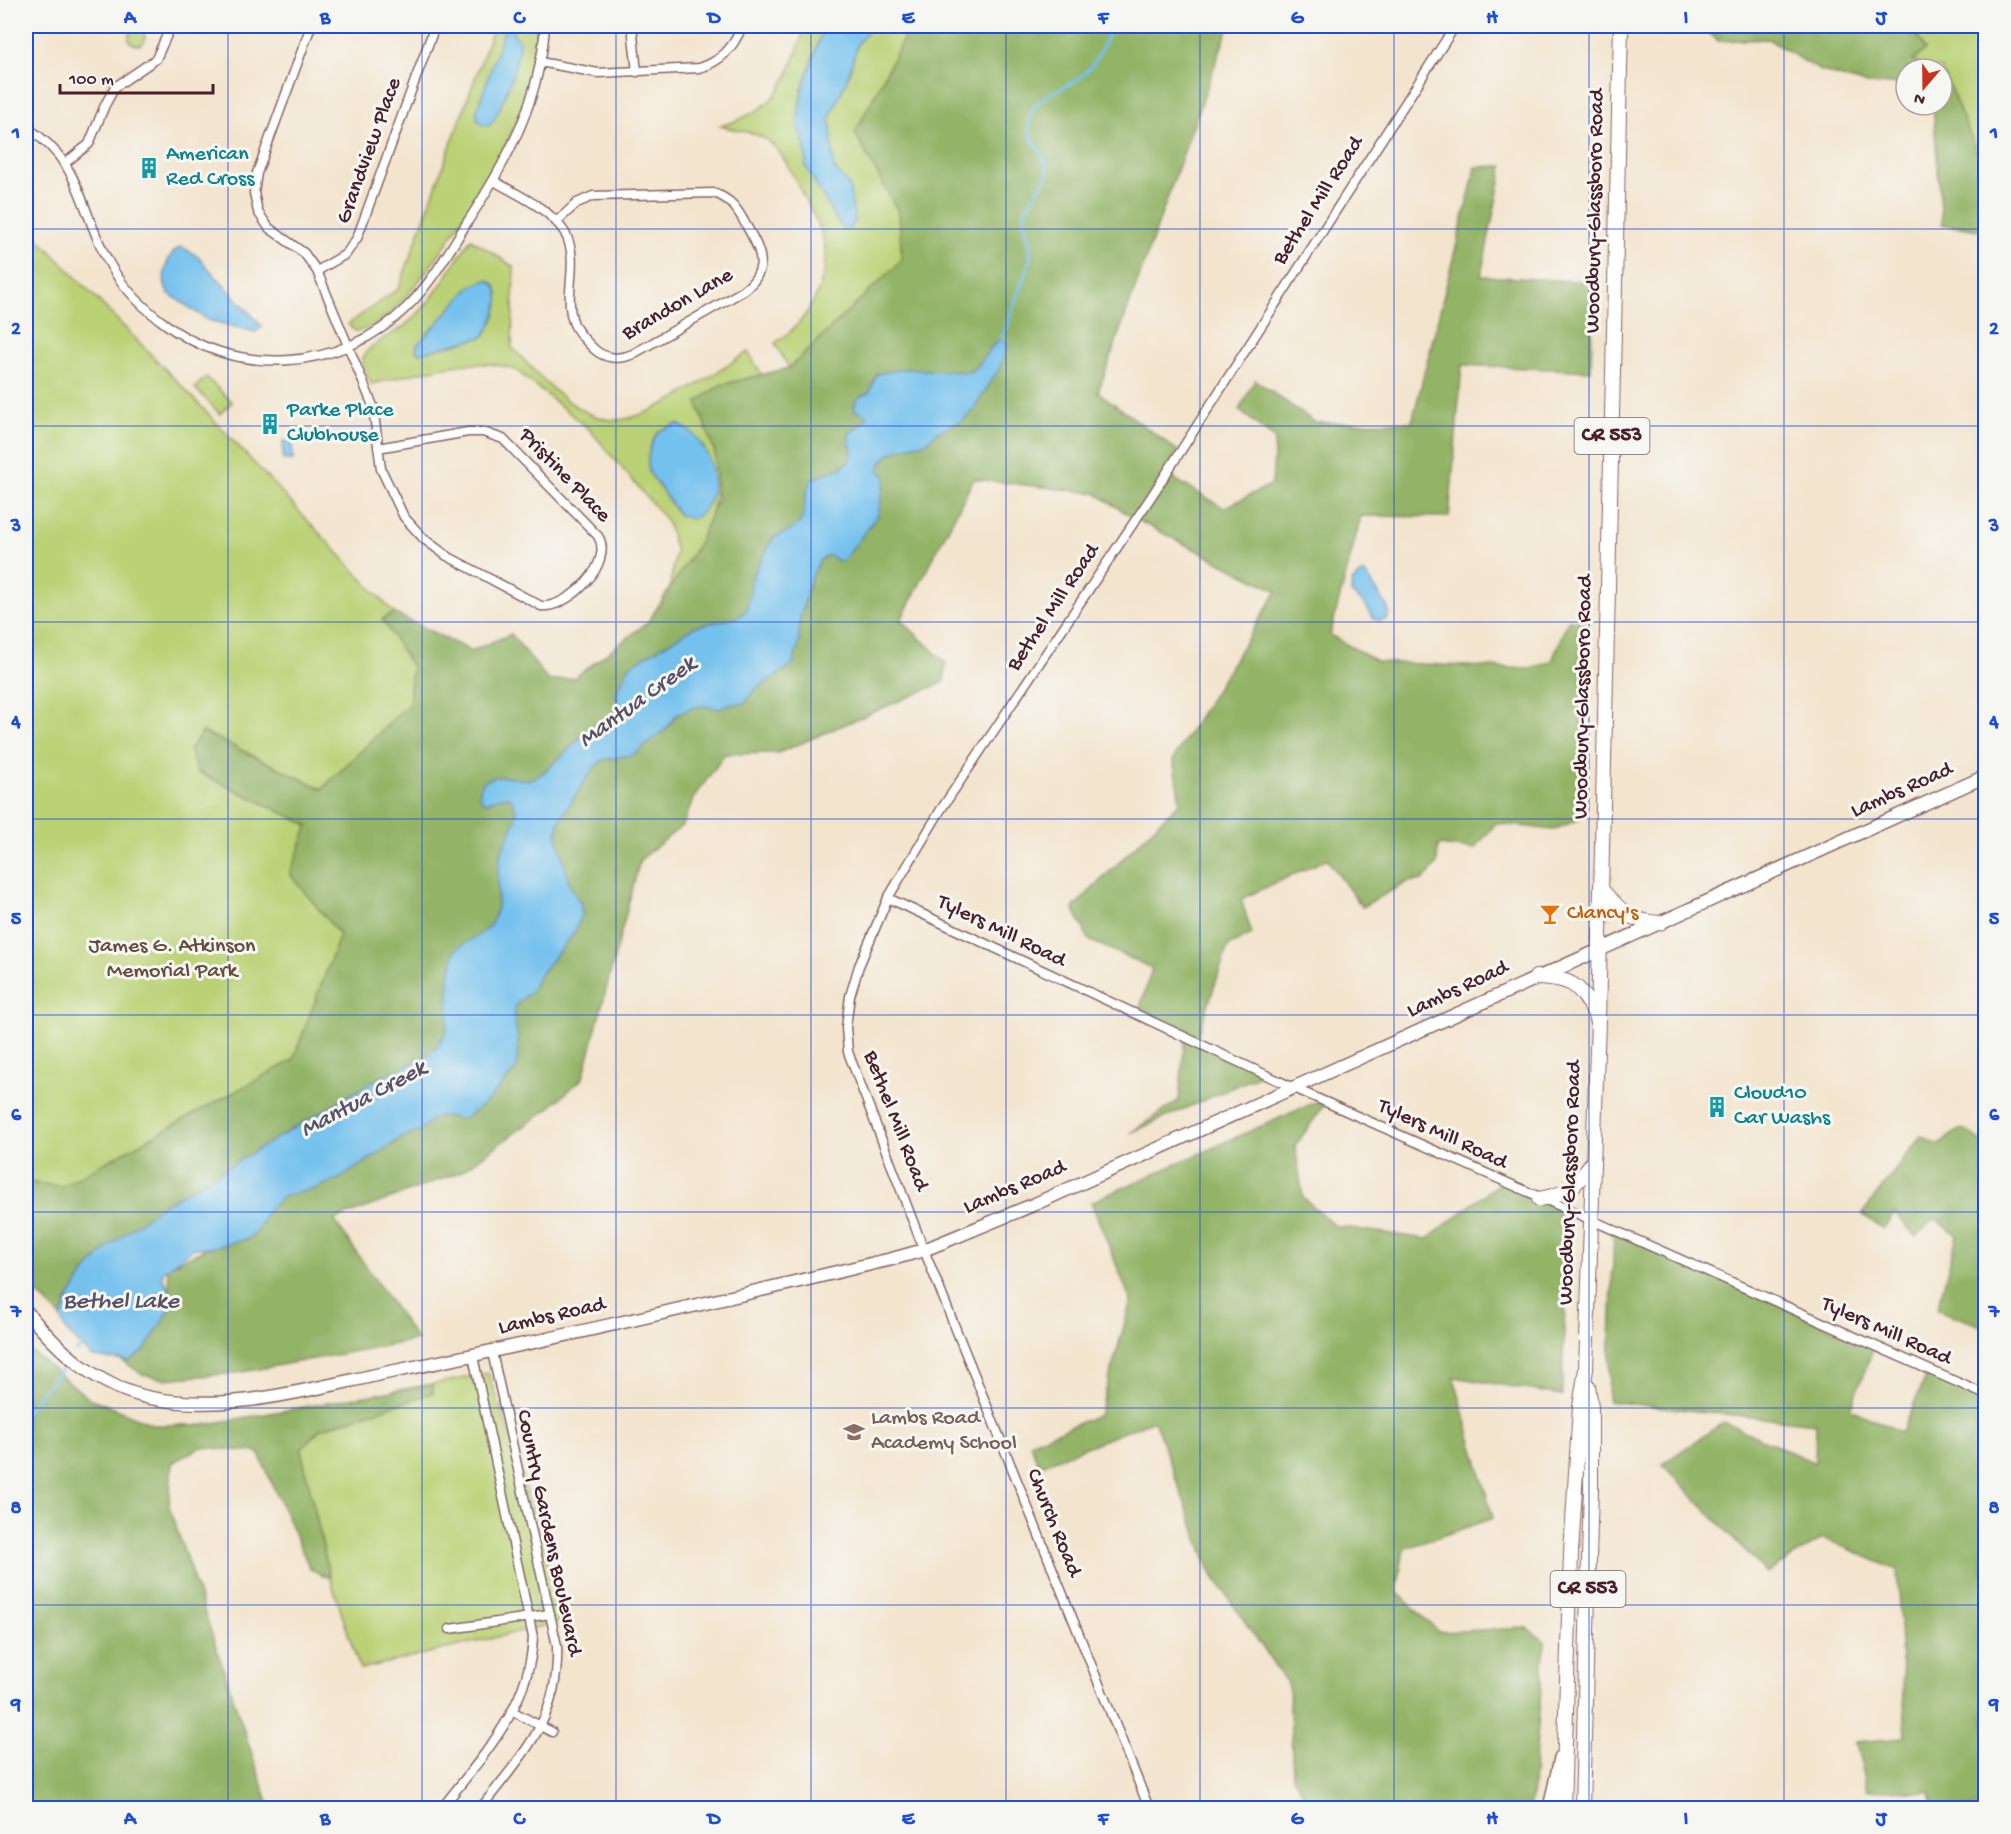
<svg xmlns="http://www.w3.org/2000/svg" width="2011" height="1834" font-family="'Gochi Hand',sans-serif">
<rect width="100%" height="100%" fill="#f6f6f2"/>
<filter id="ink" filterUnits="userSpaceOnUse"><feTurbulence type="fractalNoise" baseFrequency=".0167" numOctaves="2"/><feDisplacementMap in="SourceGraphic" scale="12" xChannelSelector="R" yChannelSelector="G"/><feConvolveMatrix kernelMatrix="1 2 1 2 8 2 1 2 1" color-interpolation-filters="sRGB"/></filter>
<filter id="wash" filterUnits="userSpaceOnUse"><feTurbulence type="fractalNoise" baseFrequency=".008" numOctaves="4" result="noise"/><feDisplacementMap in="SourceGraphic" scale="24" xChannelSelector="R" yChannelSelector="G"/><feGaussianBlur stdDeviation="1.35" result="paint"/><feColorMatrix in="noise" values="0 0 0 0 0 0 0 0 0 0 0 0 0 0 0 0 0 1.4 0 .05"/><feComposite in="paint" operator="in"/></filter>
<g filter="url(#wash)">
<rect width="100%" height="100%" fill="#f3e4cd"/>
<g fill="#bad175" stroke="#827850" stroke-width="1.5">
<path d="M 494,26 L 537,26 C 534,57 528,89 517,119 C 502,160 401,335 355,331 L 348,324 L 399,288 Z"/>
<path d="M 806,26 L 910,26 L 855,133 L 899,213 L 902,260 L 789,368 L 775,343 C 809,322 836,273 821,232 C 816,218 807,204 801,191 C 792,174 784,153 768,141 C 756,132 735,130 720,126 C 783,108 785,82 806,26 Z"/>
<path d="M 1912,26 L 1985,26 L 1985,162 L 1981,161 L 1945,77 L 1942,75 L 1942,69 L 1929,69 L 1912,61 L 1925,50 Z"/>
<circle cx="137" cy="37" r="8"/>
<path d="M 26,226 L 199,404 L 394,613 L 383,619 L 412,667 L 409,704 L 322,789 L 204,732 L 197,772 L 308,825 L 290,874 L 340,935 L 293,1060 L 62,1187 L 26,1182 Z"/>
<path d="M 471,239 L 514,267 L 512,348 C 531,366 551,391 574,405 C 585,412 603,421 617,420 C 652,419 718,371 748,352 L 762,375 L 720,385 L 697,402 C 703,418 712,437 715,454 C 723,511 699,545 669,590 L 676,552 L 667,521 L 589,429 L 517,371 C 480,352 412,375 371,384 L 362,362 C 364,346 391,336 403,327 C 433,304 450,269 471,239 Z"/>
<path d="M 206,377 L 232,402 L 220,414 L 195,388 Z"/>
<path d="M 488,1373 L 511,1437 L 565,1621 L 360,1669 L 330,1578 L 301,1450 L 320,1429 L 433,1393 L 433,1384 Z"/>
</g>
<g fill="#93b366" stroke="#6e6948" stroke-width="1.5">
<path d="M 910,26 L 1229,26 L 1098,392 L 1178,451 L 1164,473 L 1224,508 L 1272,484 L 1275,439 L 1239,410 L 1255,380 L 1316,423 L 1412,422 L 1476,167 L 1503,166 L 1481,276 L 1593,282 L 1591,371 L 1462,365 L 1449,517 L 1361,516 L 1330,635 L 1378,662 L 1531,669 L 1552,661 L 1568,620 L 1585,621 L 1580,819 L 1553,830 L 1496,823 L 1475,849 L 1438,845 L 1437,864 L 1423,880 L 1407,882 L 1362,907 L 1327,859 L 1241,899 L 1252,934 L 1228,946 L 1196,1041 L 1265,1073 L 1130,1133 L 1179,1100 L 1185,1037 L 1138,1015 L 1152,968 L 1089,940 L 1073,908 L 1180,802 L 1173,759 L 1277,591 L 1137,520 L 1095,493 L 974,479 L 901,620 L 946,663 L 944,682 L 778,753 L 725,754 L 693,799 L 683,825 L 640,860 L 583,1078 L 548,1109 L 462,1171 L 334,1220 L 417,1340 L 237,1373 L 163,1379 L 142,1374 L 114,1355 L 172,1307 L 167,1267 L 261,1223 L 160,1207 L 62,1318 L 26,1282 L 26,1182 L 62,1186 L 293,1060 L 340,935 L 290,874 L 308,825 L 197,771 L 189,750 L 203,732 L 322,789 L 409,704 L 412,667 L 382,619 L 394,613 L 471,651 L 511,634 L 549,681 L 574,678 L 648,622 L 698,545 L 717,499 L 715,453 L 697,402 L 720,385 L 789,368 L 902,260 L 899,213 L 855,133 Z"/>
<path d="M 1702,26 L 1912,26 L 1925,50 L 1913,61 L 1929,69 L 1906,69 L 1906,84 L 1865,84 L 1819,70 L 1768,39 L 1718,41 Z"/>
<path d="M 1942,75 L 1945,76 L 1981,161 L 1985,162 L 1985,231 L 1942,224 L 1933,105 L 1942,105 Z"/>
<path d="M 1322,1099 L 1327,1101 L 1295,1146 L 1303,1197 L 1335,1226 L 1427,1239 L 1503,1180 L 1568,1209 L 1562,1395 L 1454,1377 L 1493,1518 L 1404,1549 L 1397,1592 L 1439,1632 L 1527,1628 L 1545,1641 L 1532,1797 L 1528,1808 L 1311,1808 L 1293,1776 L 1289,1686 L 1210,1571 L 1154,1420 L 1039,1466 L 1030,1443 L 1099,1415 L 1131,1301 L 1091,1202 Z"/>
<path d="M 1962,1128 L 1985,1144 L 1985,1327 L 1937,1310 L 1957,1235 L 1934,1218 L 1916,1237 L 1895,1213 L 1883,1229 L 1862,1214 L 1921,1136 L 1937,1145 Z"/>
<path d="M 1614,1230 L 1874,1347 L 1850,1409 L 1901,1432 L 1929,1371 L 1985,1397 L 1985,1808 L 1934,1808 L 1930,1792 L 1867,1789 L 1856,1742 L 1906,1738 L 1897,1570 L 1823,1538 L 1767,1573 L 1662,1464 L 1724,1422 L 1815,1463 L 1816,1424 L 1608,1401 Z"/>
<path d="M 26,1347 L 87,1397 L 154,1425 L 203,1425 L 433,1384 L 433,1393 L 320,1429 L 301,1450 L 330,1578 L 310,1569 L 258,1452 L 201,1447 L 172,1463 L 169,1506 L 270,1808 L 26,1808 Z"/>
</g>
<g fill="#75c1ee" stroke="#60708c" stroke-width="1.5">
<path d="M 821,26 L 872,26 L 858,43 L 847,80 L 830,117 L 834,168 L 849,185 L 855,222 L 849,229 L 842,227 L 837,221 L 806,167 L 805,146 L 797,124 L 802,90 L 822,32 Z"/>
<path d="M 509,27 L 519,41 C 520,59 501,113 489,126 L 483,125 L 477,120 L 477,110 L 504,31 Z"/>
<path d="M 182,247 L 197,256 L 259,323 L 262,327 L 255,332 L 208,320 L 168,293 C 160,280 166,252 182,247 Z"/>
<path d="M 487,280 C 509,288 494,323 483,337 L 420,353 L 416,351 L 417,345 L 470,287 Z"/>
<path d="M 1000,340 L 1008,344 L 999,369 L 974,409 L 963,420 L 936,433 L 926,443 C 910,445 881,450 879,471 L 885,475 L 885,480 L 878,515 L 844,560 L 838,561 L 829,555 L 820,560 L 811,578 L 800,618 L 799,643 L 793,665 L 754,690 L 745,703 L 727,705 L 719,709 L 704,706 L 692,708 L 676,715 L 667,728 L 633,755 L 603,760 L 592,770 L 560,819 L 557,835 L 570,886 L 581,904 L 582,915 L 574,933 L 538,977 L 532,990 L 516,1005 L 514,1016 L 518,1039 L 517,1068 L 488,1101 L 463,1119 L 442,1116 L 433,1118 L 420,1131 L 403,1137 L 341,1178 L 314,1189 L 284,1196 L 268,1210 L 257,1231 L 248,1239 L 210,1248 L 194,1248 L 163,1272 L 162,1277 L 172,1294 L 173,1304 L 144,1351 L 129,1361 L 93,1357 L 66,1331 L 61,1319 L 68,1299 L 86,1271 L 108,1247 L 160,1207 L 377,1079 L 424,1058 L 435,1049 L 446,1032 L 448,1023 L 449,978 L 455,950 C 466,940 484,936 492,922 C 502,902 495,878 500,857 C 505,838 527,814 509,797 L 500,797 L 486,803 L 483,802 L 479,794 L 482,784 C 495,770 515,781 531,779 C 544,777 579,738 590,728 C 600,720 615,720 619,707 L 616,694 L 629,666 L 696,626 L 736,618 L 747,610 L 752,577 L 774,537 C 819,522 795,509 812,479 C 824,472 850,471 852,453 C 852,446 847,441 849,434 L 867,418 L 867,415 L 855,410 L 854,405 L 859,397 L 869,393 L 877,374 L 903,369 L 969,372 C 984,366 985,348 1000,340 Z"/>
<path d="M 677,424 C 712,436 731,501 691,519 L 679,515 L 649,472 C 646,456 650,444 659,431 Z"/>
<path d="M 283,441 L 292,441 L 293,460 L 283,460 Z"/>
<path d="M 1364,572 L 1386,604 L 1389,613 L 1387,619 L 1381,621 L 1374,619 L 1364,603 L 1351,593 L 1352,582 Z"/>
</g>
<g fill="none" stroke-linecap="round" stroke-linejoin="round">
<g stroke="#75c1ee" stroke-width="3">
<path d="M 1001,342 L 1030,260 L 1030,244 L 1024,223 L 1025,209 L 1048,175 C 1048,156 1026,141 1029,120 C 1032,96 1064,90 1081,77 C 1095,65 1106,43 1110,26"/>
<path d="M 76,1352 L 84,1343"/>
<path d="M 26,1411 L 66,1364"/>
</g>
</g>
</g>
<g filter="url(#ink)">
<g fill="none" stroke-linecap="round" stroke-linejoin="round">
<defs>
<g id="street">
<path d="M 311,26 L 257,173 L 254,193 L 258,212 L 269,228 L 304,253 L 317,271 L 373,406 L 381,469 L 404,517 L 424,539 L 447,556 L 541,606 C 568,609 615,563 598,536 L 503,439 L 483,432 L 468,432 L 378,448"/>
<path d="M 632,26 L 637,72"/>
<path d="M 540,62 L 598,73 L 699,68 C 721,62 734,47 742,26"/>
<path d="M 26,127 C 82,162 79,207 107,259 C 119,282 139,304 160,320 C 233,379 342,373 408,306 C 432,282 450,250 468,221 C 508,160 540,100 545,26"/>
<path d="M 64,164 L 89,144 L 105,105 L 115,87 L 156,59 L 171,26"/>
<path d="M 494,181 C 518,195 551,209 565,233 C 581,262 562,295 574,324 C 578,334 587,342 594,349 C 605,359 620,360 633,354 L 743,291 C 771,270 761,251 746,225 C 738,210 731,198 713,193 L 593,196 L 577,203 L 556,222"/>
<path d="M 317,271 L 346,254 L 357,238 L 435,26"/>
<path d="M 888,898 L 1294,1088 L 1986,1395"/>
<path d="M 450,1629 L 550,1614"/>
<path d="M 514,1712 L 552,1732"/>
<path d="M 442,1808 C 483,1755 530,1707 533,1637 L 473,1356"/>
<path d="M 481,1808 C 522,1754 560,1720 557,1646 L 492,1352"/>
<path d="M 1149,1808 L 924,1250 L 848,1052 L 846,1027 L 850,996 L 859,966 L 888,898 L 940,811 L 1151,497 L 1455,26"/>
</g>
<path id="secondary" d="M 26,1311 C 59,1351 97,1387 151,1398 C 232,1414 316,1387 395,1371 C 562,1338 727,1298 892,1259 L 924,1250 L 1035,1204 L 1986,776"/>
<g id="primary">
<path d="M 1601,889 C 1621,911 1628,921 1660,923"/>
<path d="M 1536,977 C 1574,978 1581,986 1597,1019"/>
<path d="M 1539,1199 C 1570,1194 1575,1186 1593,1161"/>
<path d="M 1563,1808 L 1571,1553 L 1580,1407 L 1586,1369 L 1598,1021 L 1621,26"/>
<path d="M 1582,1808 L 1591,1488 L 1591,1407 L 1588,1386"/>
</g>
<path id="highway" d="M 1551,1808 L 1562,1758"/>
</defs>
<use href="#street" stroke="#856464" stroke-width="11"/>
<use href="#secondary" stroke="#856464" stroke-width="15"/>
<use href="#primary" stroke="#856464" stroke-width="16"/>
<use href="#highway" stroke="#856464" stroke-width="18"/>
<use href="#street" stroke="#fff" stroke-width="8"/>
<use href="#secondary" stroke="#fff" stroke-width="12"/>
<use href="#primary" stroke="#fff" stroke-width="14"/>
<use href="#highway" stroke="#fff" stroke-width="15"/>
</g>
</g>
<path fill="none" stroke="#1d4ed8" stroke-width="1.5" stroke-opacity="0.55" d="M 228,26 L 228,1808M 422,26 L 422,1808M 616,26 L 616,1808M 811,26 L 811,1808M 1006,26 L 1006,1808M 1200,26 L 1200,1808M 1394,26 L 1394,1808M 1589,26 L 1589,1808M 1784,26 L 1784,1808M 26,229 L 1986,229M 26,426 L 1986,426M 26,622 L 1986,622M 26,819 L 1986,819M 26,1015 L 1986,1015M 26,1212 L 1986,1212M 26,1408 L 1986,1408M 26,1605 L 1986,1605"/>
<defs>
<symbol id="building-bare" viewBox="-9 -9 18 18"><path d="M-4-6H4V6H1V3H-1V6H-4ZM-2.5-4.3h1.7v1.8h-1.7ZM.8-4.3h1.7v1.8H.8ZM-2.5-1h1.7V.8h-1.7ZM.8-1h1.7V.8H.8Z" fill="#0f9aa8" stroke="#f6f6f2" stroke-width="2.5" paint-order="stroke"/></symbol>
<symbol id="bar-bare" viewBox="-9 -9 18 18"><path d="M-6-5H6L.8 .8V4.5H3.5V6h-7V4.5H-.8V.8Z" fill="#e8710a" stroke="#f6f6f2" stroke-width="2.5" paint-order="stroke"/></symbol>
<symbol id="school-bare" viewBox="-9 -9 18 18"><path d="M0-5L7-2L0 1L-7-2ZM-4 1L0 2.5L4 1V4Q0 6-4 4Z" fill="#8d6e63" stroke="#f6f6f2" stroke-width="2.5" paint-order="stroke"/></symbol>
</defs>
<g fill-rule="evenodd">
<use href="#building-bare" x="134" y="153" width="30" height="30"/>
<use href="#building-bare" x="255" y="409" width="30" height="30"/>
<use href="#bar-bare" x="1535" y="899" width="30" height="30"/>
<use href="#building-bare" x="1702" y="1092" width="30" height="30"/>
<use href="#school-bare" x="839" y="1417" width="30" height="30"/>
</g>
<g text-anchor="middle" dominant-baseline="central" stroke-width="6" stroke-linejoin="round" paint-order="stroke">
<g fill="#f6f6f2" stroke="#7e6067" stroke-width="1.5">
<rect x="1574.5" y="418" width="75" height="36" rx="4.5"/>
<rect x="1550.5" y="1571" width="75" height="36" rx="4.5"/>
</g>
<g font-size="21" font-weight="bold" fill="#4a1f2b">
<text x="1612" y="436">CR 553</text>
<text x="1588" y="1589">CR 553</text>
</g>
<g font-size="22" fill="#4a1f2b" stroke="#f6f6f2">
<text transform="translate(370 151) rotate(-70)">Grandview Place</text>
<text transform="translate(1319 201) rotate(-57)">Bethel Mill Road</text>
<text transform="translate(1596 211) rotate(-89)">Woodbury-Glassboro Road</text>
<text transform="translate(678 305) rotate(-30)">Brandon Lane</text>
<text transform="translate(564 476) rotate(46)">Pristine Place</text>
<text transform="translate(1054 608) rotate(-56)">Bethel Mill Road</text>
<text transform="translate(1584 697) rotate(-89)">Woodbury-Glassboro Road</text>
<text transform="translate(1902 791) rotate(-24)">Lambs Road</text>
<text transform="translate(1001 932) rotate(26)">Tylers Mill Road</text>
<text transform="translate(1458 990) rotate(-25)">Lambs Road</text>
<text transform="translate(895 1121) rotate(69)">Bethel Mill Road</text>
<text transform="translate(1442 1135) rotate(25)">Tylers Mill Road</text>
<text transform="translate(1571 1183) rotate(-88)">Woodbury-Glassboro Road</text>
<text transform="translate(1015 1188) rotate(-23)">Lambs Road</text>
<text transform="translate(552 1317) rotate(-13)">Lambs Road</text>
<text transform="translate(1886 1332) rotate(24)">Tylers Mill Road</text>
<text transform="translate(1053 1523) rotate(68)">Church Road</text>
<text transform="translate(548 1533) rotate(78)">Country Gardens Boulevard</text>
</g>
<g font-size="22" fill="#0d838f" stroke="#f6f6f2" text-anchor="start">
<text x="166" y="155">American<tspan x="166" dy="25">Red Cross</tspan></text>
<text x="287" y="411">Parke Place<tspan x="287" dy="25">Clubhouse</tspan></text>
<text x="1734" y="1094">Cloud10<tspan x="1734" dy="25">Car Washs</tspan></text>
</g>
<g font-size="22" fill="#c56008" stroke="#f6f6f2" text-anchor="start">
<text x="1567" y="914">Clancy's</text>
</g>
<g font-size="22" fill="#664c3e" stroke="#f6f6f2">
<text x="172" y="947">James G. Atkinson<tspan x="172" dy="25">Memorial Park</tspan></text>
</g>
<g font-size="22" fill="#785e54" stroke="#f6f6f2" text-anchor="start">
<text x="871" y="1419">Lambs Road<tspan x="871" dy="25">Academy School</tspan></text>
</g>
<g font-size="24" font-style="italic" fill="#575066" stroke="#f6f6f2">
<text transform="translate(638 703) rotate(-36)">Mantua Creek</text>
<text transform="translate(364 1100) rotate(-28)">Mantua Creek</text>
<text x="121" y="1302">Bethel Lake</text>
</g>
</g>
<rect width="2011" height="1834" fill="none" stroke="#f6f6f2" stroke-width="66"/>
<g transform="translate(1924 87) rotate(200)"><circle r="28" fill="#f6f6f2" stroke="#b1a0a2" stroke-width="1.5"/>
<path d="M0-4.5L10 22L0 15L-10 22Z" fill="#c8321e"/>
<text y="-9" font-size="16" font-weight="bold" text-anchor="middle" fill="#4a1f2b">N</text>
</g>
<path d="M60 84v9h153v-9" fill="none" stroke="#4a1f2b" stroke-width="3"/>
<text x="69" y="84" font-size="18" fill="#4a1f2b" stroke="#f6f6f2" stroke-width="4.5" paint-order="stroke">100 m</text>
<rect x="33" y="33" width="1945" height="1768" fill="none" stroke="#1d4ed8" stroke-width="2"/>
<g font-size="20" text-anchor="middle" font-weight="bold" fill="#1d4ed8">
<text x="130" y="23">A</text>
<text x="325" y="23">B</text>
<text x="519" y="23">C</text>
<text x="714" y="23">D</text>
<text x="908" y="23">E</text>
<text x="1103" y="23">F</text>
<text x="1297" y="23">G</text>
<text x="1492" y="23">H</text>
<text x="1686" y="23">I</text>
<text x="1881" y="23">J</text>
<text x="16" y="138">1</text>
<text x="1994" y="138">1</text>
<text x="16" y="334">2</text>
<text x="1994" y="334">2</text>
<text x="16" y="531">3</text>
<text x="1994" y="531">3</text>
<text x="16" y="727">4</text>
<text x="1994" y="727">4</text>
<text x="16" y="924">5</text>
<text x="1994" y="924">5</text>
<text x="16" y="1120">6</text>
<text x="1994" y="1120">6</text>
<text x="16" y="1317">7</text>
<text x="1994" y="1317">7</text>
<text x="16" y="1513">8</text>
<text x="1994" y="1513">8</text>
<text x="16" y="1710">9</text>
<text x="1994" y="1710">9</text>
<text x="130" y="1824">A</text>
<text x="325" y="1824">B</text>
<text x="519" y="1824">C</text>
<text x="714" y="1824">D</text>
<text x="908" y="1824">E</text>
<text x="1103" y="1824">F</text>
<text x="1297" y="1824">G</text>
<text x="1492" y="1824">H</text>
<text x="1686" y="1824">I</text>
<text x="1881" y="1824">J</text>
</g>
</svg>
